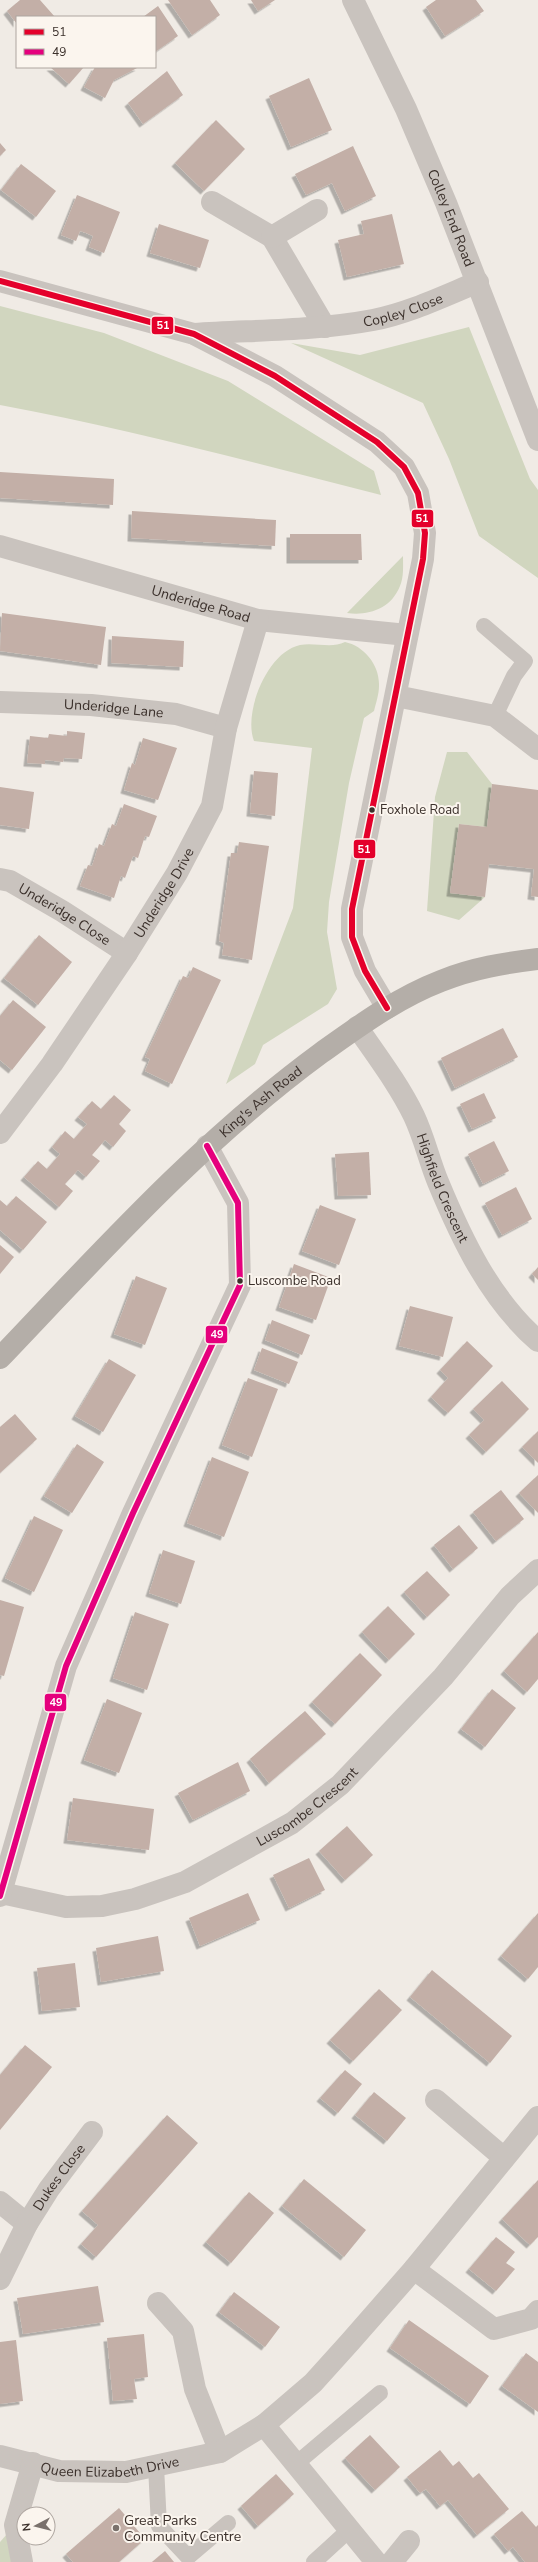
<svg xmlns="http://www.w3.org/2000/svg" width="538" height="2562" font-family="'Nunito Sans',sans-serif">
<defs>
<filter id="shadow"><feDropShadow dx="-3.5" dy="3.5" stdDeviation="0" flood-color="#0004"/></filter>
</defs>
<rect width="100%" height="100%" fill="#f0ebe5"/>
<g fill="#d1d6bf">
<path d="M 0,306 L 104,333 L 228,381 L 374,471 L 381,495 C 255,463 129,429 0,405 Z"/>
<path d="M 469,327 L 530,479 L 538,490 L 538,578 L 479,536 L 449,459 L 423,403 L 291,343 L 360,355 Z"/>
<path d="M 403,556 C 403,565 404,577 400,586 C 391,609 368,616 347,613 Z"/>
<path d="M 345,642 C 364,646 380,665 379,686 C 379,694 376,703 374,711 L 364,718 L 349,783 L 329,902 L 327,932 L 337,989 L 328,1004 L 263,1045 L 255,1064 L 226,1084 L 293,908 L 312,748 L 254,741 C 243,713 267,652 300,645 C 315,642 331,649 345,642 Z"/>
<path d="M 447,752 L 467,752 L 492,784 L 487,827 L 459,824 L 450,893 L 485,897 L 459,920 L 427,911 L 435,797 Z"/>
<path d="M 15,2525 L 22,2562 L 0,2562 L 0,2542 Z"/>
</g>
<g fill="#c3afa7" filter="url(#shadow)">
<path d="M 20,0 L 40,0 L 55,17 L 17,17 L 17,24 L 7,11 Z"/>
<path d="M 168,0 L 210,0 L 220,15 L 192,35 Z"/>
<path d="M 251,0 L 275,0 L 258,11 Z"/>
<path d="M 436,0 L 476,0 L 484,11 L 445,36 L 426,7 Z"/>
<path d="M 158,6 L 178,36 L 155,52 L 155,17 L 143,17 Z"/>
<path d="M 50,67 L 84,67 L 69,84 Z"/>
<path d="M 95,67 L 139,67 L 114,80 L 105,98 L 84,87 Z"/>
<path d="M 167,71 L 183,95 L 143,124 L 128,103 Z"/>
<path d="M 309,78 L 332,130 L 291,147 L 269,96 Z"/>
<path d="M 216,120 L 245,149 L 204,191 L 175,163 Z"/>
<path d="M 0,143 L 6,150 L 0,156 Z"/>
<path d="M 353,146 L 376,196 L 345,211 L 332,183 L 306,195 L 295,174 Z"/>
<path d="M 21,164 L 56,191 L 36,217 L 1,190 Z"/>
<path d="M 77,195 L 120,212 L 104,253 L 89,247 L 93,236 L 86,233 L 80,231 L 76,241 L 61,235 Z"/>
<path d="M 392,214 L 404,264 L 347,277 L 338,240 L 364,234 L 361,221 Z"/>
<path d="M 159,224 L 209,240 L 200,268 L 150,253 Z"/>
<path d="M 0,472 L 114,479 L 113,505 L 0,498 Z"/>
<path d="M 132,511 L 276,520 L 275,546 L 131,538 Z"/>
<path d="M 290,534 L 361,534 L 362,560 L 290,560 Z"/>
<path d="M 2,613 L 106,627 L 101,665 L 0,651 Z"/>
<path d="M 112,636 L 184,641 L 183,667 L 111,663 Z"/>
<path d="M 67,731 L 85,733 L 82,759 L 64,758 L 63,762 L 45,760 L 45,764 L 27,763 L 30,736 L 48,738 L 49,734 L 67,736 Z"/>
<path d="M 143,738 L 177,748 L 158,800 L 124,790 L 132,763 L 135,765 Z"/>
<path d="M 254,771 L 278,773 L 275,816 L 250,813 Z"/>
<path d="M 492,784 L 538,790 L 538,897 L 531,896 L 534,869 L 489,864 L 485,897 L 450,893 L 459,824 L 487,827 Z"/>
<path d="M 0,787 L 34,792 L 29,829 L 0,825 Z"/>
<path d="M 124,804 L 157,816 L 149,837 L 145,836 L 138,858 L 133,856 L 125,878 L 121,876 L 114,898 L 80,886 L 88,865 L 92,866 L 99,844 L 104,846 L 112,824 L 116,826 Z"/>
<path d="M 239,842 L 269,846 L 252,960 L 222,955 L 224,943 L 219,941 L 231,853 L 237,853 Z"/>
<path d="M 39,935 L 72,962 L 38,1005 L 4,978 Z"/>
<path d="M 193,967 L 221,980 L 172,1084 L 145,1071 L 150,1059 L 145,1057 L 183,976 L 188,978 Z"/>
<path d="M 13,1000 L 46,1027 L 12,1070 L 0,1060 L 0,1016 Z"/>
<path d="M 503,1028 L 518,1057 L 455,1088 L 441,1058 Z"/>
<path d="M 484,1093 L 496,1118 L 472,1129 L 460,1104 Z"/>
<path d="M 114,1095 L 131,1110 L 119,1124 L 126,1131 L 113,1147 L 105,1140 L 92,1155 L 100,1161 L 86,1177 L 78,1170 L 65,1184 L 73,1191 L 59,1207 L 24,1177 L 38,1161 L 47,1169 L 60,1154 L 52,1147 L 65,1131 L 74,1139 L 87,1124 L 78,1117 L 92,1101 L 101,1109 Z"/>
<path d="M 494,1141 L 509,1171 L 483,1184 L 468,1154 Z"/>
<path d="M 369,1152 L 371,1195 L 338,1196 L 335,1154 Z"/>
<path d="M 516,1187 L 532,1219 L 502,1235 L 485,1203 Z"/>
<path d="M 16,1196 L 47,1222 L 23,1250 L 0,1230 L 0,1200 L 7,1206 Z"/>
<path d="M 320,1205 L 356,1219 L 339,1265 L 302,1251 Z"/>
<path d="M 0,1245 L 14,1257 L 0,1274 Z"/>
<path d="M 294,1264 L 331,1278 L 316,1320 L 279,1307 Z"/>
<path d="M 538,1267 L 538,1280 L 532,1274 Z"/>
<path d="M 136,1276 L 167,1288 L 145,1345 L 114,1334 Z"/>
<path d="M 410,1306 L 453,1317 L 443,1357 L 399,1346 Z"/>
<path d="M 272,1320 L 310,1335 L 302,1355 L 265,1340 Z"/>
<path d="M 467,1341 L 493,1366 L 448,1413 L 431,1397 L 448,1378 L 440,1370 Z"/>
<path d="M 262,1348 L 298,1362 L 289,1384 L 254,1370 Z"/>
<path d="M 109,1359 L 136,1375 L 103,1432 L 75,1416 Z"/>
<path d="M 248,1378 L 278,1389 L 252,1457 L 222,1445 Z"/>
<path d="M 502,1381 L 529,1409 L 486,1452 L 469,1435 L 484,1420 L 473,1409 Z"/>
<path d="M 15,1414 L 37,1439 L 0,1473 L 0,1427 Z"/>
<path d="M 538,1431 L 538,1463 L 522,1447 Z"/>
<path d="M 77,1444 L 104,1462 L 72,1513 L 44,1496 Z"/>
<path d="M 212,1457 L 249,1472 L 224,1537 L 187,1523 Z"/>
<path d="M 538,1475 L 538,1513 L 519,1493 Z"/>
<path d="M 501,1490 L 524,1519 L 496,1541 L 473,1512 Z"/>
<path d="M 34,1516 L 63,1530 L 34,1592 L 5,1578 Z"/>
<path d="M 459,1525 L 478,1548 L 453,1569 L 434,1545 Z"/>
<path d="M 163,1550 L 195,1561 L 181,1604 L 149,1593 Z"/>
<path d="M 427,1571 L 450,1595 L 427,1617 L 404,1592 Z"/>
<path d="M 0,1600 L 24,1607 L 4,1676 L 0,1675 Z"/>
<path d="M 388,1606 L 415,1634 L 389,1660 L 362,1632 Z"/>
<path d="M 135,1612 L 169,1624 L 147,1690 L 113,1678 Z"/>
<path d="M 538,1632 L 538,1679 L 527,1692 L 504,1671 Z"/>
<path d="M 360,1653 L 382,1675 L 335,1724 L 312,1702 Z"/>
<path d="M 492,1689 L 516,1708 L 485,1747 L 461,1729 Z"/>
<path d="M 107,1699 L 142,1713 L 119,1773 L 84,1760 Z"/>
<path d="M 305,1711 L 326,1734 L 269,1783 L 250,1759 Z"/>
<path d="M 238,1762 L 250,1791 L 193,1820 L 178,1793 Z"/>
<path d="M 73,1798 L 154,1809 L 149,1850 L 67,1840 Z"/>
<path d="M 347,1826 L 373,1855 L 345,1880 L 319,1851 Z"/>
<path d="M 309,1858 L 325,1890 L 289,1908 L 273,1875 Z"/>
<path d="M 248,1893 L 260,1920 L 200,1946 L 189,1918 Z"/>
<path d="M 538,1913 L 538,1967 L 528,1979 L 501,1956 Z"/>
<path d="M 158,1936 L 164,1971 L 101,1982 L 96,1948 Z"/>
<path d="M 75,1963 L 80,2007 L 42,2011 L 37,1968 Z"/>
<path d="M 432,1970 L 512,2036 L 490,2063 L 410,1997 Z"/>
<path d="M 379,1989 L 402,2010 L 353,2061 L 330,2040 Z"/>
<path d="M 25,2045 L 52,2067 L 0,2130 L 0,2075 Z"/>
<path d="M 345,2070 L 362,2084 L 338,2113 L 320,2098 Z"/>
<path d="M 374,2092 L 406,2118 L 387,2141 L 355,2115 Z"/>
<path d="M 167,2115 L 198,2143 L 96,2257 L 81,2244 L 98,2225 L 82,2211 Z"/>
<path d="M 304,2179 L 366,2230 L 344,2257 L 282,2206 Z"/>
<path d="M 538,2180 L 538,2237 L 530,2245 L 502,2219 Z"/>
<path d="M 249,2192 L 274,2213 L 231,2263 L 206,2242 Z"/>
<path d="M 496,2237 L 515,2252 L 506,2263 L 515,2269 L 496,2291 L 469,2269 Z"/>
<path d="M 98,2286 L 104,2322 L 23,2334 L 17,2298 Z"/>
<path d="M 234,2292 L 280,2327 L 265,2347 L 219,2312 Z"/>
<path d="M 409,2320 L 489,2376 L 470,2404 L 390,2348 Z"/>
<path d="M 144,2334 L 148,2377 L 134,2379 L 137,2399 L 113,2401 L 107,2338 Z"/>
<path d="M 16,2340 L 23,2401 L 0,2404 L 0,2342 Z"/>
<path d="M 526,2353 L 538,2362 L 538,2412 L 502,2386 Z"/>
<path d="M 370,2435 L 400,2467 L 375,2490 L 345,2458 Z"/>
<path d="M 440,2450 L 453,2466 L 459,2461 L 473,2478 L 479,2473 L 509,2509 L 477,2535 L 448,2500 L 440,2506 L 426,2489 L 420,2493 L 407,2477 Z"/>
<path d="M 276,2474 L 294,2494 L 258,2526 L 241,2506 Z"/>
<path d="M 119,2508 L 145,2539 L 119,2562 L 73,2562 L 66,2554 Z"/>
<path d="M 522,2511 L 536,2527 L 538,2525 L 538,2562 L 525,2562 L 513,2547 L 508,2551 L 494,2534 Z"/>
<path d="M 165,2551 L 174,2562 L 152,2562 Z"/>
</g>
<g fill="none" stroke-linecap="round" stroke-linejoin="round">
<g stroke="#c9c3be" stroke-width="16">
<path d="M 484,626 L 525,661 L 514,676 L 495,716"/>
<path d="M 297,2463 L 380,2393"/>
<path d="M 156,2466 L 159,2526 L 188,2557 L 228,2523"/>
<path d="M 314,2562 L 349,2530"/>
</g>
<g stroke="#c9c3be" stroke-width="22">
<path d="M 212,202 L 272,237 L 325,327"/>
<path d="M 272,237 L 317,210"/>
<path d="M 0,281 L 194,334 L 275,376 L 377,442 L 404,467 L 418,493 L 425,533 L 423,559 L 352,909 L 352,937 L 365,971 L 387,1008"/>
<path id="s1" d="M 194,334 C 253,330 314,331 373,320 C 409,313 444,296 478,282"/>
<path id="s2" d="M 0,546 L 258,620 L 407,635"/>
<path d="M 396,696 L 495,716 L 538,749"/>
<path id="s3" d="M 0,702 L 91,705 L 176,714 L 226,728"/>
<path id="s4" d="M 0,879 L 10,881 L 62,911 L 127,953"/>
<path id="s5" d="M 357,1027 C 377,1056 399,1085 414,1116 C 424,1137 429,1160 438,1182 C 462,1240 490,1299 538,1341"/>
<path id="s6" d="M 0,1133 L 52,1064 L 127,953 L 177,873 L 212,806 L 226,728 L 258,620"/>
<path id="s7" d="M 1,1893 L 66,1907 L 102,1906 L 135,1899 L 185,1882 L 292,1823 L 340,1785 L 443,1677 L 510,1596 L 538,1570"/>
<path d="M 0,1896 L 66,1666 L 133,1513 L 240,1285 L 238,1203 L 207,1146"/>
<path d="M 436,2100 L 504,2158"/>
<path d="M 0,2202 L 27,2224"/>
<path d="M 414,2269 L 494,2329 L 531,2319 L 538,2311"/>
<path id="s8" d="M 0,2279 L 27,2224 L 49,2189 L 92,2132"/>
<path d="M 158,2303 L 183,2331 L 195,2389 L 220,2452"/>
<path d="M 264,2425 L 376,2562"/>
<path id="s9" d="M 0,2456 L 59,2471 L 126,2472 L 220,2452 L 264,2425 L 313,2383 L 350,2342 L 414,2269 L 538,2117"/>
<path d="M 22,2562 L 15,2525 L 33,2463"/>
<path d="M 392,2562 L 409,2541"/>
</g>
<path stroke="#c9c3be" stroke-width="22" id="s10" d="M 353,0 L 406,109 L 446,203 L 538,440"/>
<path stroke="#b4aea8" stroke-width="22" id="s11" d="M 0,1358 C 102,1251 201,1141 321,1053 C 359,1026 397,998 441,981 C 473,968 505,963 538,959"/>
<defs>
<path id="bus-1" d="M 0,281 L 194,334 L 275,376 L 377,442 L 404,467 L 418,493 L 425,533 L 423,559 L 352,909 L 352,937 L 365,971 L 387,1008"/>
<path id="bus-2" d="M 0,1896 L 66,1666 L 133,1513 L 240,1285 L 238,1203 L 207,1146"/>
</defs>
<use href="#bus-1" stroke="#fbf5ee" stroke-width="9"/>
<use href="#bus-2" stroke="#fbf5ee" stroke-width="9"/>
<use href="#bus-1" stroke="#e4002b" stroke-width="6"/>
<use href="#bus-2" stroke="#e5007d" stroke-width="6"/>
</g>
<g fill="#3b302b" stroke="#fbf5ee" stroke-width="1.5">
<circle cx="372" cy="810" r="3.5"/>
<circle cx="240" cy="1281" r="3.5"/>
</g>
<circle fill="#7a716c" stroke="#fbf5ee" stroke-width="1.5" cx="116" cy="2528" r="4"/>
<g text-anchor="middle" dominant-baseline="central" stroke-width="4" stroke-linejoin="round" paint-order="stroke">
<g font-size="13" fill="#3b302b" stroke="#fbf5ee" text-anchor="start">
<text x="380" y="810">Foxhole Road</text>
<text x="248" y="1281">Luscombe Road</text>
</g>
<g font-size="14" fill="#3b302b" stroke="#fbf5ee">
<text stroke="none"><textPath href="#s10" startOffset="239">Colley End Road</textPath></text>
<text stroke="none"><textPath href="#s1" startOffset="211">Copley Close</textPath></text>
<text stroke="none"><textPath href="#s2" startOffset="209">Underidge Road</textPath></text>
<text stroke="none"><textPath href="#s3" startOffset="114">Underidge Lane</textPath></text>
<text stroke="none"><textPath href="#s6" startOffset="291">Underidge Drive</textPath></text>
<text stroke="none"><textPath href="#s4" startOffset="74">Underidge Close</textPath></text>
<text stroke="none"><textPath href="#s11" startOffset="366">King's Ash Road</textPath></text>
<text stroke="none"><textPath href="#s5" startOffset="183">Highfield Crescent</textPath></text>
<text stroke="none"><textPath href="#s7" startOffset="333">Luscombe Crescent</textPath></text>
<text stroke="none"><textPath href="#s8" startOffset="118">Dukes Close</textPath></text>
<text stroke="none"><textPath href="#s9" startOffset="112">Queen Elizabeth Drive</textPath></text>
</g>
<g font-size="14" fill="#3b302b" stroke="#fbf5ee" text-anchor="start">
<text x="124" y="2520">Great Parks<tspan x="124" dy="16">Community Centre</tspan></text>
</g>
</g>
<g stroke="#fbf5ee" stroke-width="1.5">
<rect x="151" y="316" width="23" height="19" rx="4" fill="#e4002b"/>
<rect x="411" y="509" width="23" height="19" rx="4" fill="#e4002b"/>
<rect x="353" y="839" width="23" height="20" rx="4" fill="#e4002b"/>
<rect x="205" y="1325" width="23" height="19" rx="4" fill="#e5007d"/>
<rect x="44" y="1693" width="23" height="19" rx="4" fill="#e5007d"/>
</g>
<g font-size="11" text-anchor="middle" font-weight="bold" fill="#fff">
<text x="163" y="329">51</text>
<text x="422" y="522">51</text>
<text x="364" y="853">51</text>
<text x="217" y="1338">49</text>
<text x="56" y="1706">49</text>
</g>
<rect x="16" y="16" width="140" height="52" fill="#fbf5ee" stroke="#aea6a0"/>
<rect x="24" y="29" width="20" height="6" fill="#e4002b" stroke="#aea6a0"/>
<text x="52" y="36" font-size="12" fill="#3b302b">51</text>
<rect x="24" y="49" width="20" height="6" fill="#e5007d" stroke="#aea6a0"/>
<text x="52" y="56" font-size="12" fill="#3b302b">49</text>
<g transform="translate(36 2526) rotate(263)"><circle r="19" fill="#fbf5ee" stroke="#aea6a0"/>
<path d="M0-3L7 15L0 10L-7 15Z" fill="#7a716c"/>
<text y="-6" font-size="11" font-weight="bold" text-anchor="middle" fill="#3b302b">N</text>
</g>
</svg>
